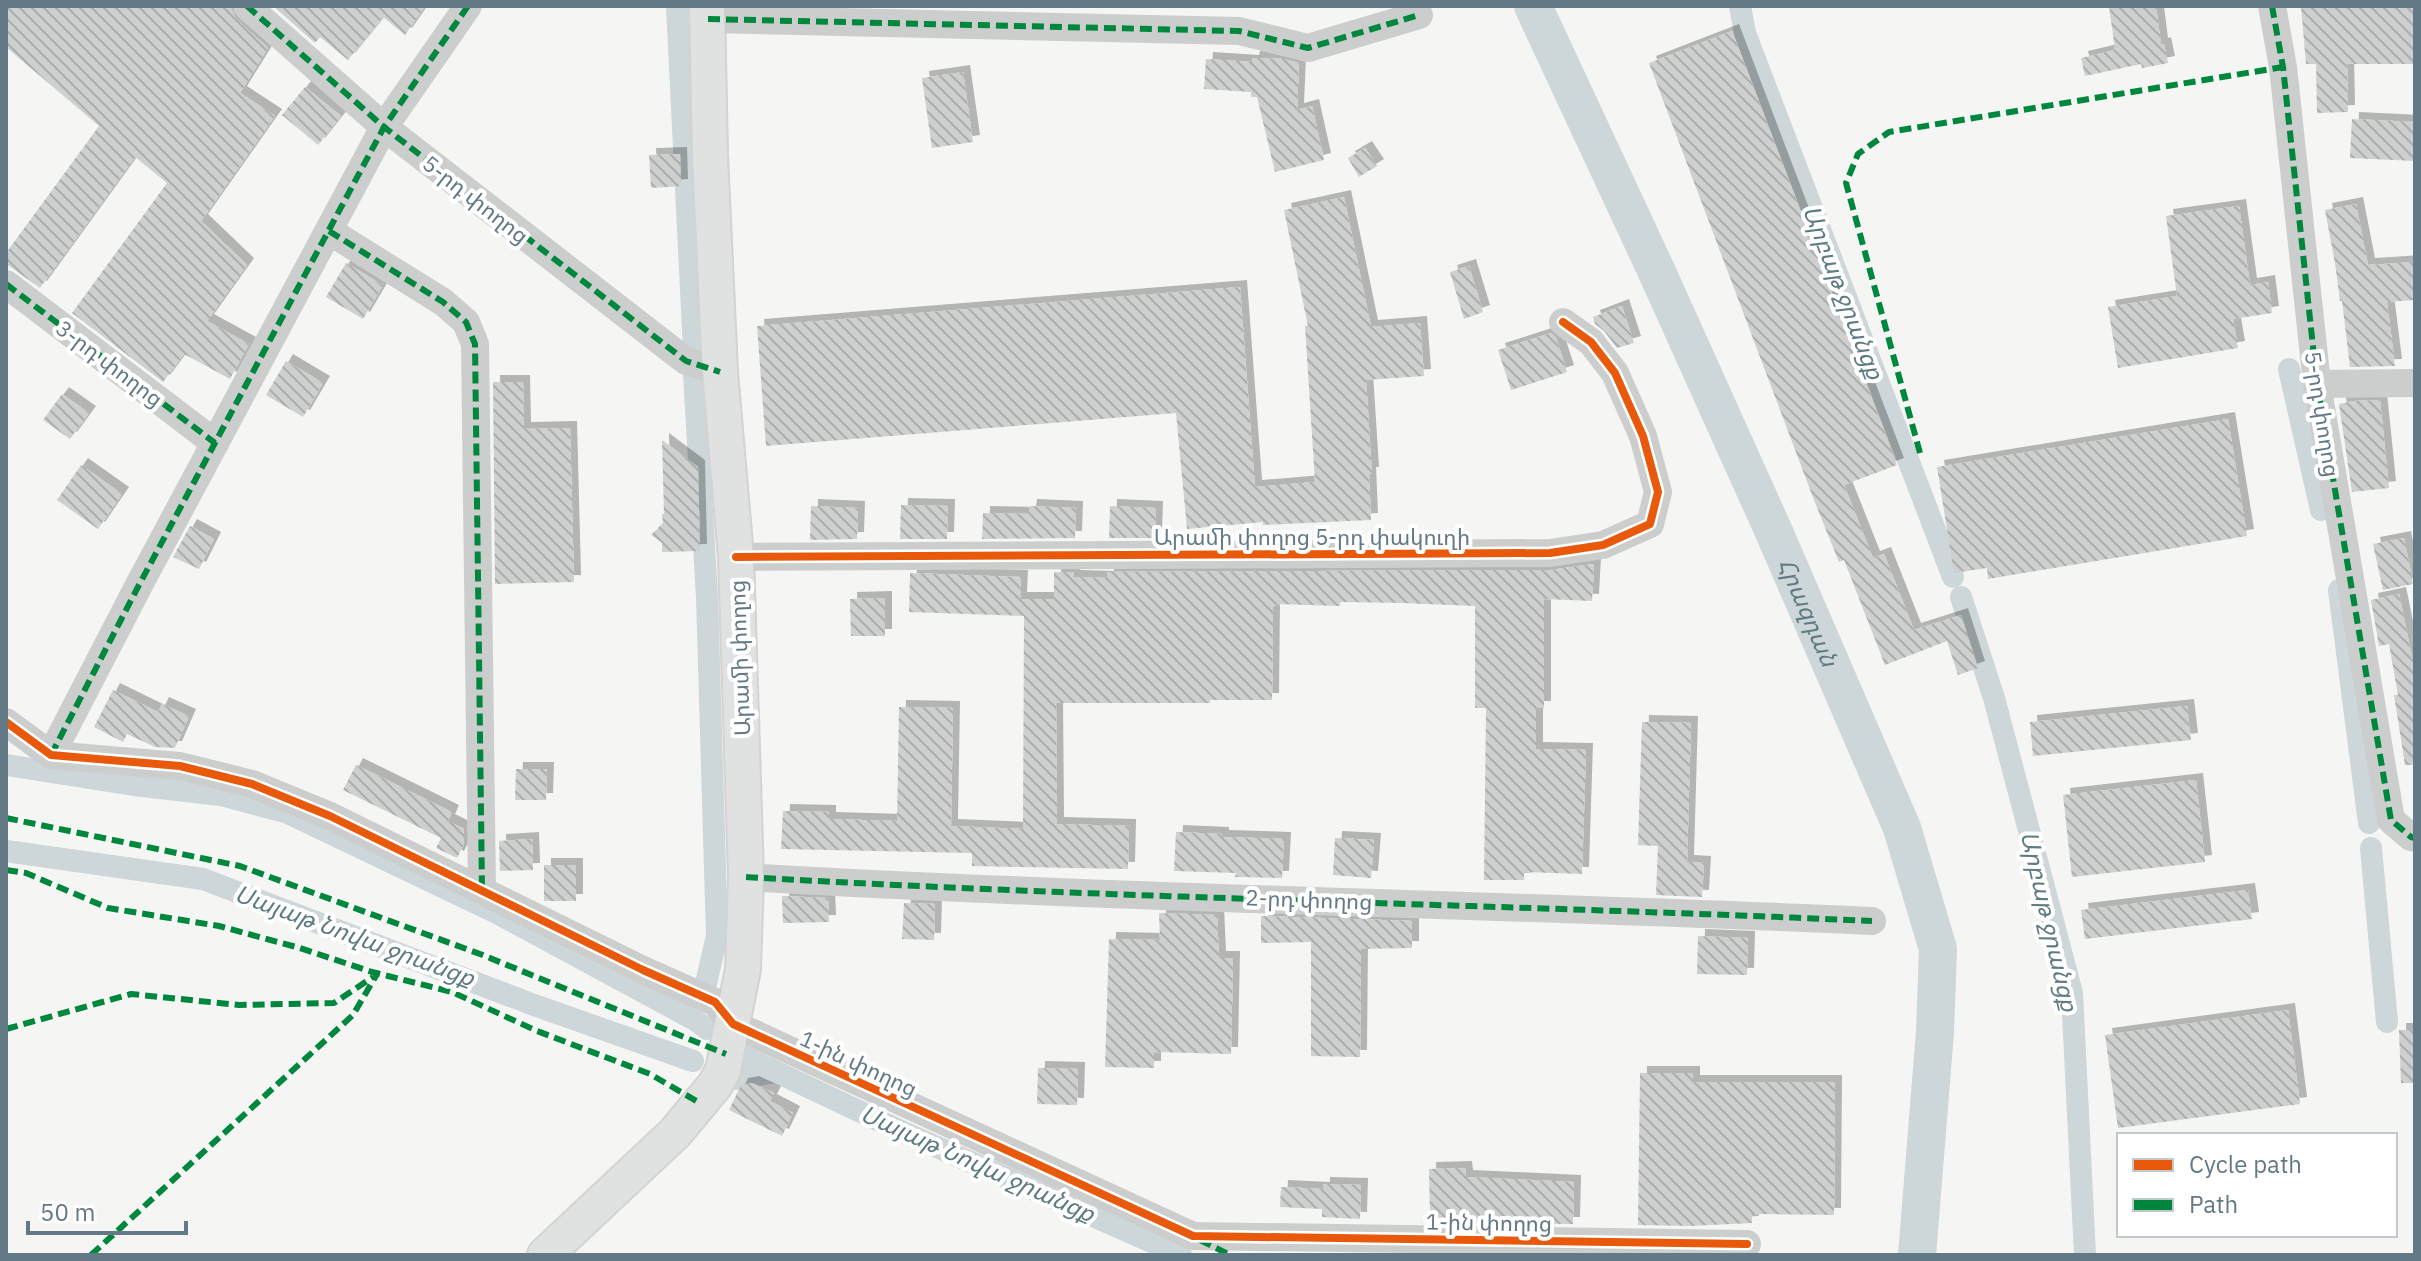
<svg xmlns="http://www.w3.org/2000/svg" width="2421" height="1261" font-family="'IBM Plex Sans','Noto Sans Armenian',sans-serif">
<defs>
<pattern id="building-back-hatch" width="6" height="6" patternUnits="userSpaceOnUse" patternTransform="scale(2)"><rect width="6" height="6" fill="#ced0d0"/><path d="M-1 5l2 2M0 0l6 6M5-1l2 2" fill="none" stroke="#abaeae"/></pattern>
<filter id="shadow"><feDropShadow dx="7" dy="-7" stdDeviation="0" flood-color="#0004"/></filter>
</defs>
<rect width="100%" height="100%" fill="#f5f5f3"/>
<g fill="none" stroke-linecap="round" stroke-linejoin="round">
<g stroke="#cdd6d8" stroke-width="22">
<path d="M 677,6 L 694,350"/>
<path d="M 1740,6 L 1745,33 L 1953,577"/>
<path d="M 2289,369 L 2321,510"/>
<path d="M 694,374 L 707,597 L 717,936 L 704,992"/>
<path d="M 2339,590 L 2369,823"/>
<path d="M 1961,597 L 1994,698 L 2072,993 L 2085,1255"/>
<path d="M 6,765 L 134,785 L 221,795 L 288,813 L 495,912 L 695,1020 L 707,1029"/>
<path d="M 2371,848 L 2387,1022"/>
<path d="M 6,851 L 203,879 L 534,1005 L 693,1061"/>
<path d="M 745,1057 L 901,1131 L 1181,1255"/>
<path d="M 736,1079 L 776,1072"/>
</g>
<path stroke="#cdd6d8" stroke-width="38" id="s1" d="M 1533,6 L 1656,270 L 1774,532 L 1902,828 L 1938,949 L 1935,1032 L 1917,1255"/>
</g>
<g fill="url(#building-back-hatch)" filter="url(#shadow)">
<path d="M 6,6 L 230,6 L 236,19 L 268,48 L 240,93 L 275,116 L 201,221 L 247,265 L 207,321 L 249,344 L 230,379 L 184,354 L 163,382 L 72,313 L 167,183 L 135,157 L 40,288 L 6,264 L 6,253 L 99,126 L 6,47 Z"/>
<path d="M 273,6 L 425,6 L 405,35 L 383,17 L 348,60 L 320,37 L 315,43 Z"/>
<path d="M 2109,6 L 2156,6 L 2161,45 L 2164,44 L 2168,63 L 2142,68 L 2141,64 L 2085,76 L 2081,58 L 2115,50 Z"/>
<path d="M 2301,6 L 2415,6 L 2415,64 L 2347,64 L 2348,112 L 2317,113 L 2316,64 L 2306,64 Z"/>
<path d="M 1732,31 L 1897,465 L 1844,485 L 1873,558 L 1884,554 L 1914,630 L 1961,615 L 1978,668 L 1958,675 L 1947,641 L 1885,665 L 1844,560 L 1839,562 L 1814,500 L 1649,63 Z"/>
<path d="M 1253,58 L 1283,59 L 1299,63 L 1297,110 L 1312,106 L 1324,160 L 1275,172 L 1257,97 L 1251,97 L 1251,92 L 1204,89 L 1206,59 L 1252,62 Z"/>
<path d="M 963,72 L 973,142 L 932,148 L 922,78 Z"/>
<path d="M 305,87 L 341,116 L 318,145 L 282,115 Z"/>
<path d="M 2352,119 L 2415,122 L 2415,161 L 2350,158 Z"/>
<path d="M 1365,148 L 1377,166 L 1359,177 L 1348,158 Z"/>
<path d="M 680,154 L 681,186 L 651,188 L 649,155 Z"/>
<path d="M 1344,197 L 1371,327 L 1420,323 L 1424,376 L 1366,380 L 1372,474 L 1369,474 L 1371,520 L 1263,525 L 1263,522 L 1187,529 L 1176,413 L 766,446 L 757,326 L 1240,287 L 1255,487 L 1315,482 L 1305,326 L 1308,326 L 1284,210 Z"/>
<path d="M 2356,204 L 2368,265 L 2415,262 L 2415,300 L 2387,302 L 2395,366 L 2350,367 L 2342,301 L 2340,301 L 2335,263 L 2325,210 Z"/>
<path d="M 2239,206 L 2250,285 L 2268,282 L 2272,313 L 2233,319 L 2238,348 L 2118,368 L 2108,307 L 2177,296 L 2166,216 Z"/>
<path d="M 346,263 L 383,285 L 363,319 L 326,297 Z"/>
<path d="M 1469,266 L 1483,312 L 1464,319 L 1450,272 Z"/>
<path d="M 1622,306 L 1634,343 L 1617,348 L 1604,331 L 1595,324 L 1593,317 Z"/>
<path d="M 1551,333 L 1556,338 L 1567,372 L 1511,390 L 1498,350 Z"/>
<path d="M 286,361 L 323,383 L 303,417 L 266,395 Z"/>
<path d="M 493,382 L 523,382 L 524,429 L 570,428 L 574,582 L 495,584 Z"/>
<path d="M 62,394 L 89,413 L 70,439 L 43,420 Z"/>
<path d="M 2380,400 L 2389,488 L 2352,492 L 2339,404 L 2354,401 Z"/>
<path d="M 2228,419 L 2247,536 L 1988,579 L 1987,568 L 1954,573 L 1937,467 Z"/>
<path d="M 662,440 L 698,467 L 700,551 L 662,552 L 662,543 L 651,535 L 663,523 L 662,514 L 664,514 Z"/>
<path d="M 81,465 L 122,494 L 98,529 L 57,500 Z"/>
<path d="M 901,505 L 948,506 L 947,539 L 900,539 Z"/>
<path d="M 811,506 L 858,508 L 857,539 L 810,540 Z"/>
<path d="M 1030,506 L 1076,508 L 1075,538 L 982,539 L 983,513 L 1029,514 Z"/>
<path d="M 1110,506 L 1156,508 L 1155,538 L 1109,538 Z"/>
<path d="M 190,526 L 214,539 L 199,569 L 173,557 Z"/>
<path d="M 2404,538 L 2413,584 L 2383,590 L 2373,544 Z"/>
<path d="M 1594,564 L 1592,601 L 1544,599 L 1544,708 L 1536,708 L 1536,749 L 1586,750 L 1582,874 L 1524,872 L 1524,880 L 1484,880 L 1486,708 L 1475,708 L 1475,606 L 1402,603 L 1340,602 L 1340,606 L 1275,604 L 1275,607 L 1273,607 L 1272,700 L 1210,700 L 1210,703 L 1056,703 L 1057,824 L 1129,826 L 1128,869 L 972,866 L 972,853 L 781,849 L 783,811 L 829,812 L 829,819 L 897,821 L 899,707 L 953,708 L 951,826 L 1023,829 L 1024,616 L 909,612 L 910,573 L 1021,577 L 1020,599 L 1054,599 L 1054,572 L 1074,572 L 1073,577 L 1107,578 L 1107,572 L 1550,570 Z"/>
<path d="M 2399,594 L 2412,657 L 2415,657 L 2415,765 L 2405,765 L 2394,695 L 2398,695 L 2389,644 L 2379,646 L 2371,600 Z"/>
<path d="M 885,598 L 885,636 L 851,636 L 850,599 Z"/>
<path d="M 113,690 L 158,712 L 162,704 L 189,716 L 175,748 L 155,747 L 127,734 L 123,742 L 94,727 Z"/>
<path d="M 2187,706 L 2191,740 L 2033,756 L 2030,722 Z"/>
<path d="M 1642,722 L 1691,723 L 1687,862 L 1704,863 L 1702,897 L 1656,895 L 1658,846 L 1638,845 Z"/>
<path d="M 356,765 L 452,812 L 448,821 L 464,829 L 464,844 L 457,858 L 436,848 L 441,838 L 343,790 Z"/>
<path d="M 516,769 L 547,769 L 546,800 L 515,800 Z"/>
<path d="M 2196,780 L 2205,862 L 2072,877 L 2063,795 Z"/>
<path d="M 1176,832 L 1222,834 L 1222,837 L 1284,839 L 1282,878 L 1235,877 L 1236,873 L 1174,871 Z"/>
<path d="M 1335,838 L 1374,840 L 1371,878 L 1333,875 Z"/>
<path d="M 532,839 L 533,870 L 500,871 L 499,841 Z"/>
<rect x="544" y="865" width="32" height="36"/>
<path d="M 2248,890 L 2252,919 L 2085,939 L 2081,910 Z"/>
<path d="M 782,896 L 828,898 L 829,922 L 783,923 Z"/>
<path d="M 904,903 L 935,904 L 934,940 L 902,939 Z"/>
<path d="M 1159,913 L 1217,915 L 1219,958 L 1233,958 L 1231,1054 L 1154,1052 L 1154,1068 L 1105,1067 L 1109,939 L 1160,940 Z"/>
<path d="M 1261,916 L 1412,921 L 1412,948 L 1361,949 L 1360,1057 L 1311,1056 L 1311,942 L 1261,943 Z"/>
<path d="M 1698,936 L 1748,938 L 1747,975 L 1697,974 Z"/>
<path d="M 2288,1010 L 2300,1104 L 2118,1128 L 2105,1035 Z"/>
<path d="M 2399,1030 L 2415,1030 L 2415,1083 L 2401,1083 Z"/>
<path d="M 1038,1068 L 1078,1069 L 1077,1105 L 1037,1104 Z"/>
<path d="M 1640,1073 L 1693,1073 L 1693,1082 L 1835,1082 L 1834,1215 L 1752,1214 L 1752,1223 L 1691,1226 L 1638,1225 Z"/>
<path d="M 752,1083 L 774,1093 L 770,1101 L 793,1113 L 782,1136 L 729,1110 L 741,1085 Z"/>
<path d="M 1465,1168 L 1466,1177 L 1574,1182 L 1573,1224 L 1459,1223 L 1459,1217 L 1430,1218 L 1429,1169 Z"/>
<path d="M 1323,1184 L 1361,1185 L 1360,1219 L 1322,1217 L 1322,1209 L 1280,1207 L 1281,1187 L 1323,1189 Z"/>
</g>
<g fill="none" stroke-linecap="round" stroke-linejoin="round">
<defs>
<path id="major" d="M 545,1255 L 675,1133 L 715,1085 L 723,1070 L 743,969 L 746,877 L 736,557 L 720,372 L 710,155 L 707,6"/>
</defs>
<use href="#major" stroke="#d2d3d2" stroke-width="38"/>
<g stroke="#cccece" stroke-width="28">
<path d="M 247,6 L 384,127 L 686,361 L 720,372"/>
<path d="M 2272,6 L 2283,67 L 2317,384 L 2391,820 L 2411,837 L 2415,838"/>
<path d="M 708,19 L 1239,31 L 1308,48 L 1419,15"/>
<path d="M 329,231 L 443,302 L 466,322 L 475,344 L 482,890"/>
<path d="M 6,284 L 215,443"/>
<path d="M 2317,384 L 2415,383"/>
<path d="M 736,557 L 1550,553 L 1603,545 L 1650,524 L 1658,492 L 1643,436 L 1615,373 L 1591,342 L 1563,322"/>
<path d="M 6,722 L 51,755 L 180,766 L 252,784 L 330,816 L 643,970 L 715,1002 L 733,1024 L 1193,1236 L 1747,1244"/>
<path d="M 51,755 L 139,585 L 384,127 L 468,6"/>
<path d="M 746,877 C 1121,899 1497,904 1872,921"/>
</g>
<use href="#major" stroke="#e0e1e1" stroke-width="34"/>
<g stroke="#00873e" stroke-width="6" stroke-dasharray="12 6" stroke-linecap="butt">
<path d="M 247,6 L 384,127 L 686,361 L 720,372"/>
<path d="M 2272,6 L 2283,67 L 2317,384 L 2391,820 L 2411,837 L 2415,838"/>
<path d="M 708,19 L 1239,31 L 1308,48 L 1419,15"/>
<path d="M 329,231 L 443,302 L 466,322 L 475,344 L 482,890"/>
<path d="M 6,284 L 215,443"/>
<path d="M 1920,453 L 1846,183 L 1858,154 L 1889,132 L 2283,67"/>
<path d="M 51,755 L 139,585 L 384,127 L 468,6"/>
<path d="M 6,818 L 240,866 L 480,954 L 726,1054"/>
<path d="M 6,870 L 26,873 L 108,908 L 219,926 L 300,948 L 372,972 L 452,992 L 537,1031 L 650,1074 L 700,1103"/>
<path d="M 746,877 C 1121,899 1497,904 1872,921"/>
<path d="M 6,1029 L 131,994 L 239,1005 L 334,1003 L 373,977"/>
<path d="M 1200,1240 L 1230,1255"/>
<path d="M 91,1255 L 353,1015 L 377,974"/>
</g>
<defs>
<g id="cycleway">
<path d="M 736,557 L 1550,553 L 1603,545 L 1650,524 L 1658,492 L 1643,436 L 1615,373 L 1591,342 L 1563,322"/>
<path d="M 6,722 L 51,755 L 180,766 L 252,784 L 330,816 L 643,970 L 715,1002 L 733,1024 L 1193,1236 L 1747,1244"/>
</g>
</defs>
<use href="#cycleway" stroke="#fff" stroke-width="13"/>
<use href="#cycleway" stroke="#e8590c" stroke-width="8"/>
</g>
<g text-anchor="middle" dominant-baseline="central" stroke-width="8" stroke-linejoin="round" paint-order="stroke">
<g font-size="22" fill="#637985" stroke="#fff">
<text transform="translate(476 199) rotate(38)">5-րդ փողոց</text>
<text transform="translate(110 363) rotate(37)">3-րդ փողոց</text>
<text transform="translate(2323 414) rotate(81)">5-րդ փողոց</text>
<text x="1312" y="536">Արամի փողոց 5-րդ փակուղի</text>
<text transform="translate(739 658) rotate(-92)">Արամի փողոց</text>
<text transform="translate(1309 899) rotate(2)">2-րդ փողոց</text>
<text transform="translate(859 1063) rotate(25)">1-ին փողոց</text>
<text transform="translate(1489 1222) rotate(1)">1-ին փողոց</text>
</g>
<g font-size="24" font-style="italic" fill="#5f7b82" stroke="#fff">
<text transform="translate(1844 292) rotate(69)">Արբաթ ջրանցք</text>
<text stroke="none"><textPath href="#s1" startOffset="666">Հրազդան</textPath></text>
<text transform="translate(2050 921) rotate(77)">Արբաթ ջրանցք</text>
<text transform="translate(355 935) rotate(20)">Սայաթ Նովա ջրանցք</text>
<text transform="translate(978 1163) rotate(24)">Սայաթ Նովա ջրանցք</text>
</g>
</g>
<rect width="2421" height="1261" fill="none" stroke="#637985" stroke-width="16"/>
<rect x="2117" y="1133" width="280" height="104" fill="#ffffff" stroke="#c1c9ce" stroke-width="2"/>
<rect x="2133" y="1159" width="40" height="12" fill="#e8590c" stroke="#c1c9ce" stroke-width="2"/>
<text x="2189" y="1173" font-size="24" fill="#637985">Cycle path</text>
<rect x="2133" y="1199" width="40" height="12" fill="#00873e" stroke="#c1c9ce" stroke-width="2"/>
<text x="2189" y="1213" font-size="24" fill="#637985">Path</text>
<path d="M28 1221v12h158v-12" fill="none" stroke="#637985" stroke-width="4"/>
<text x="40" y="1221" font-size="24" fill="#637985" stroke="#ffffff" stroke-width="6" paint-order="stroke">50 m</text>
</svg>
